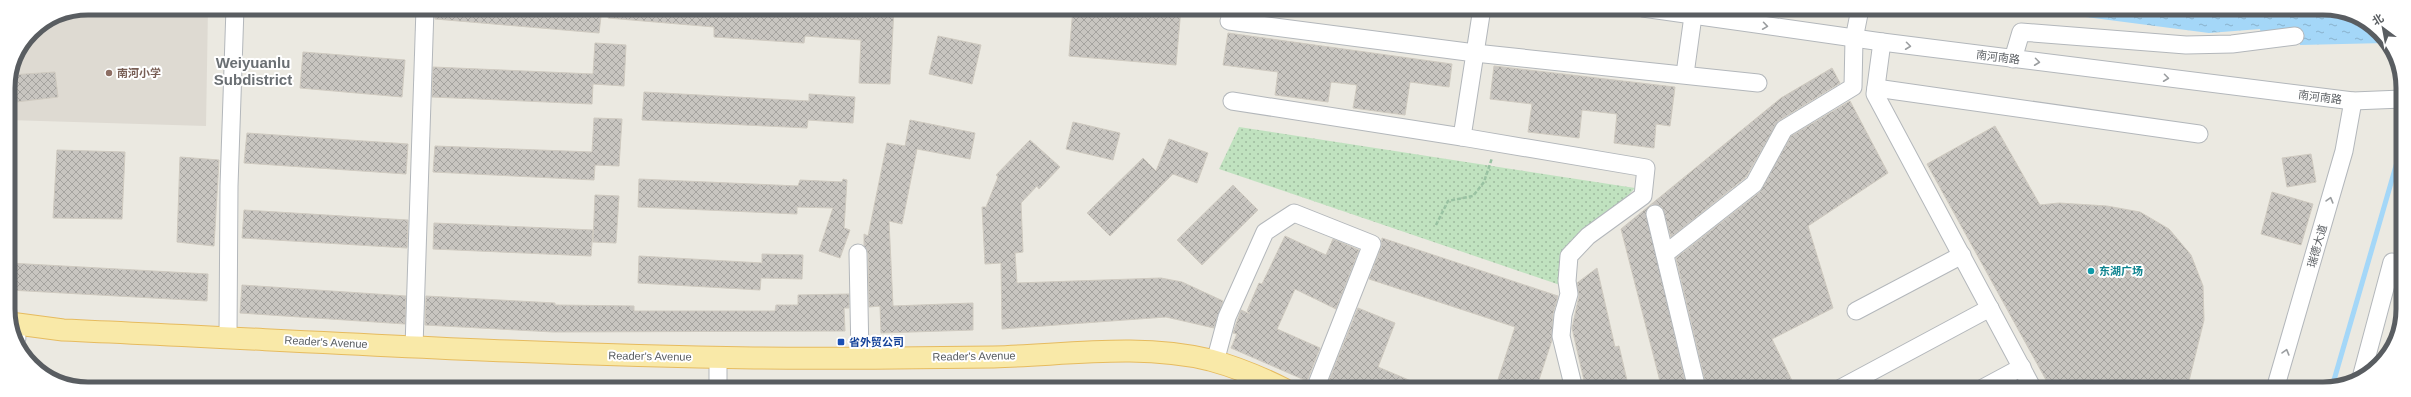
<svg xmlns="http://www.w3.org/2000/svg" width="2411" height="397" font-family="Arial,'Noto Sans SC',sans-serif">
<defs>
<pattern id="green-dots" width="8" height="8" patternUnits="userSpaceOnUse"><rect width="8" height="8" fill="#c0e2bf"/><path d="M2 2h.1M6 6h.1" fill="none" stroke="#9fba9f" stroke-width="1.8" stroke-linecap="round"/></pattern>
<pattern id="water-ripples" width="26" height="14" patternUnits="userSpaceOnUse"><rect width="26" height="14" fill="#a4d7f8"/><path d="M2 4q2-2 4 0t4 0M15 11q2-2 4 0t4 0" fill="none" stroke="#89b2cc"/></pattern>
<pattern id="building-cross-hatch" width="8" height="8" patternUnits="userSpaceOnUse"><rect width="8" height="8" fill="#c8c5c0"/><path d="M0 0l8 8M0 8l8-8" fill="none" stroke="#a5a39f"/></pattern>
</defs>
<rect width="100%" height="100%" fill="#ebe9e1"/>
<path fill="#dedad2" d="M 88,8 L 208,8 L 206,126 L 8,120 L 8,88 L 14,57 L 32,31 L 58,14 Z"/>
<path fill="url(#green-dots)" d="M 1239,127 L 1635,188 L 1574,253 L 1560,285 L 1219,169 Z"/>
<path fill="url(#water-ripples)" d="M 2024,9 L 2333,9 L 2379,31 L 2385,43 L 2300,45 L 2299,33 L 2261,35 L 2260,29 L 2209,33 Z"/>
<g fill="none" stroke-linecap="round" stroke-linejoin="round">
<path stroke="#a4d7f8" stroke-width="5" d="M 2332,387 L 2402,145"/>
</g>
<g fill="url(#building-cross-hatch)" stroke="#cfcac0">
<path d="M 435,8 L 602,8 L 599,33 L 435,19 Z"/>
<path d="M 609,8 L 718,8 L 805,14 L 806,8 L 894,8 L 890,84 L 859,83 L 861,40 L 805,36 L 804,43 L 714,37 L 714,27 L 608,18 Z"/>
<path d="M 1073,8 L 1181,8 L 1176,65 L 1069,56 Z"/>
<path d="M 1228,33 L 1452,64 L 1449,87 L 1410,82 L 1405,115 L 1353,108 L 1357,85 L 1331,82 L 1328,102 L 1275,95 L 1278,72 L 1223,65 Z"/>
<path d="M 938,36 L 981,45 L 972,84 L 929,74 Z"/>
<path d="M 595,43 L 626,45 L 624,86 L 593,84 L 592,104 L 432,97 L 433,67 L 593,74 Z"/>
<path d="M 303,52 L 405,60 L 402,97 L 300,88 Z"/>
<path d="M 1494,66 L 1675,87 L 1670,126 L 1656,124 L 1654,148 L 1614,143 L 1617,114 L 1582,110 L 1579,138 L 1528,132 L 1532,104 L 1490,99 Z"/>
<path d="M 1832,68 L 1840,83 L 1778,121 L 1746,177 L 1671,237 L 1662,207 L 1652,204 L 1646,211 L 1687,389 L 1662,389 L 1621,229 L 1781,98 Z"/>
<path d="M 55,72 L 58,97 L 8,103 L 11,75 Z"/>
<path d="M 644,92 L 809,101 L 809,94 L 855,97 L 853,123 L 808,120 L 807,128 L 642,120 Z"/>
<path d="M 1850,101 L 1888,173 L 1808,226 L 1833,308 L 1772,339 L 1796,389 L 1707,389 L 1676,258 L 1760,192 L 1791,136 Z"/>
<path d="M 594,118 L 622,119 L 619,166 L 595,165 L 594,180 L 433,172 L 435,146 L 592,152 Z"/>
<path d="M 910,120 L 975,133 L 970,159 L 917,149 L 902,224 L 889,221 L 893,306 L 973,303 L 973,330 L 881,333 L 880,306 L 869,307 L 868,253 L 864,246 L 864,234 L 868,236 L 887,143 L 905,146 Z"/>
<path d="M 1073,122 L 1120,133 L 1113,160 L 1066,149 Z"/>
<path d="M 1995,126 L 2040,205 L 2059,203 L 2107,206 L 2140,212 L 2169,229 L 2191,255 L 2203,286 L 2204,320 L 2187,389 L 2051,389 L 1927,164 Z"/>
<path d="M 247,133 L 408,144 L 406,174 L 244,163 Z"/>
<path d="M 1169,139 L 1208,153 L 1197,183 L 1173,174 L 1110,236 L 1087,213 L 1143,158 L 1156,171 Z"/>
<path d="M 1030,140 L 1060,167 L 1039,189 L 1037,186 L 1021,203 L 1023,252 L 1015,253 L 1017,283 L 1161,278 L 1182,282 L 1223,301 L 1214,328 L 1166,317 L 1002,329 L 1001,263 L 985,264 L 982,207 L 986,207 L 998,177 L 996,175 Z"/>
<path d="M 57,150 L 125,152 L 122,219 L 53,218 Z"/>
<path d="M 2311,154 L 2316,182 L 2287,187 L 2282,158 Z"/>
<path d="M 180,157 L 219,160 L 214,246 L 177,242 Z"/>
<path d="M 639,179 L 798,186 L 800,180 L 842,182 L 843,179 L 847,180 L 844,228 L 850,230 L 840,258 L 819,251 L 833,208 L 797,207 L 797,214 L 638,207 Z"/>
<path d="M 1233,185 L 1258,210 L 1202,265 L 1177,240 Z"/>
<path d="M 2272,192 L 2313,204 L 2301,245 L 2261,234 Z"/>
<path d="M 595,195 L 619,196 L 616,243 L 593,242 Z"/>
<path d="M 244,210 L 408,220 L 407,248 L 242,238 Z"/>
<path d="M 434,223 L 593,230 L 591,256 L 433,249 Z"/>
<path d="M 1285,236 L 1326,255 L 1333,239 L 1359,250 L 1336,309 L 1295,289 L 1277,329 L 1320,348 L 1307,381 L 1231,348 L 1237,334 L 1233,333 L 1241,310 L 1250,314 L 1247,311 L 1259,283 L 1262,284 Z"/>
<path d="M 1382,238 L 1558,296 L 1553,314 L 1552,340 L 1536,389 L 1495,389 L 1515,327 L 1369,279 L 1381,248 Z"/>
<path d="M 762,254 L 803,255 L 802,279 L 761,278 L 760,290 L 638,283 L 639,256 L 762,263 Z"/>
<path d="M 9,263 L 208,274 L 207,301 L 9,290 Z"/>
<path d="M 1597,268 L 1615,347 L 1619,346 L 1629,389 L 1586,389 L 1572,328 L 1579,296 L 1577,283 Z"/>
<path d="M 242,285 L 406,296 L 405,324 L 240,313 Z"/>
<path d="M 849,294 L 849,308 L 844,308 L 845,331 L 553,332 L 425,325 L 426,296 L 555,303 L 555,305 L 634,306 L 634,311 L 775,311 L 776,305 L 798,305 L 798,295 Z"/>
<path d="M 1358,308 L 1395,323 L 1378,367 L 1430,389 L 1326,388 Z"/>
</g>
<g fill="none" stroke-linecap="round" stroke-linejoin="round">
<defs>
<g id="minor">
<path d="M 1482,8 L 1462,137 L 1646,168 L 1643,196 L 1588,236 L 1569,256 L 1567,281 L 1569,294 L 1563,315 L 1561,336 L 1574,389"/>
<path d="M 1643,8 L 1882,42 L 2353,101 L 2402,99"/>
<path d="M 1229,21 L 1475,53 L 1758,83"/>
<path d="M 1882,42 L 1875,94 L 2033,389"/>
<path d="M 2013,59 L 2021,32 L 2186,45 L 2232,44 L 2295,36"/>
<path d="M 1685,74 L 1693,16"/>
<path d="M 1876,88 L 2199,134"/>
<path d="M 1232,101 L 1462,137"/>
<path d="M 1655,214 L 1697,389"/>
<path d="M 858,253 L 860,357"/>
<path d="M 1665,254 L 1754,184 L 1784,129 L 1853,87 L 1854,39 L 1860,9"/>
<path d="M 1856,311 L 1962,255"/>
<path d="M 15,324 L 17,338"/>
<path d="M 228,337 L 229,186 L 235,8"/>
<path d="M 414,347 L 425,8"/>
<path d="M 1215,362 L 1227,317 L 1265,232 L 1294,213 L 1372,244 L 1315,389"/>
<path d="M 2361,378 L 2392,262"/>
<path d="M 718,388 L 718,357"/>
<path d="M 1839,389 L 1990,308"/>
<path d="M 1981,389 L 2022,367"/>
<path d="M 2275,389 L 2344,151 L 2353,101"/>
</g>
<path id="major" d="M 10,323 L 63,330 C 293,340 523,355 754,358 C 834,359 914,358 994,357 C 1066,355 1139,343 1210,360 C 1236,367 1260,377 1284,389"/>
</defs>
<use href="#minor" stroke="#b3b7bb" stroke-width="19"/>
<use href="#major" stroke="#e6bb5f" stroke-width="23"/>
<path stroke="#99c2a2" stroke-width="2.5" stroke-dasharray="4 2" stroke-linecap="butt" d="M 1436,225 L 1448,201 L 1473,196 L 1484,182 L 1492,158"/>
<use href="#minor" stroke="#fff" stroke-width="17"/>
<use href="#major" stroke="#f9e9a8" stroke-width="21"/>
</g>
<defs><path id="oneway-chevron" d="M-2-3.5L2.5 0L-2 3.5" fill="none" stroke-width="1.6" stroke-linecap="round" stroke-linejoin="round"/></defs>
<g stroke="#9b9ea0">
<use href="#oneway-chevron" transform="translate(1765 26) rotate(8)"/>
<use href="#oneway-chevron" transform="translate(1908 46) rotate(7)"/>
<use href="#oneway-chevron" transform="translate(2037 62) rotate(7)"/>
<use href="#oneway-chevron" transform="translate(2166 78) rotate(7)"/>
<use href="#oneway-chevron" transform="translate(2330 200) rotate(-74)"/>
<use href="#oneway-chevron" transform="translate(2286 352) rotate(-74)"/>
</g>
<circle fill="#8d6e63" stroke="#fff" stroke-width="1.5" cx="109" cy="73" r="4"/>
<circle fill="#0f9aa8" stroke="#fff" stroke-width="1.5" cx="2091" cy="271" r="4"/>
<rect fill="#1a4fb4" stroke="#fff" stroke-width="1.5" x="837" y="338" width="8" height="8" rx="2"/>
<g text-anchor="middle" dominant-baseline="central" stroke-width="4" stroke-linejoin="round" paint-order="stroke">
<g font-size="11" fill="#595d61" stroke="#fff">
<text transform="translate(1998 57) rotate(7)">南河南路</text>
<text transform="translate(2320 97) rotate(7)">南河南路</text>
<text transform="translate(2317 246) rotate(-74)">瑞德大道</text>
<text transform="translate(326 342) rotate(3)">Reader's Avenue</text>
<text transform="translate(650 356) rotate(1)">Reader's Avenue</text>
<text transform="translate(974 356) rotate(-1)">Reader's Avenue</text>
</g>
<g font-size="11" font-weight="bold" fill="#785e54" stroke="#fff" text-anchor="start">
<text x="117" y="73">南河小学</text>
</g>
<g font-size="11" font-weight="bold" fill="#0d838f" stroke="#fff" text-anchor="start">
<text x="2099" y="271">东湖广场</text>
</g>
<g font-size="11" font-weight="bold" fill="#164399" stroke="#fff" text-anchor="start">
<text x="849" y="342">省外贸公司</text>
</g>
<g font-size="15" font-weight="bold" fill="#6a6f73" stroke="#fff">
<text x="253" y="62">Weiyuanlu<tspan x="253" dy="17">Subdistrict</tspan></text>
</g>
</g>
<path d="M0 0H2411V397H0ZM88 15H2323A73 73 0 0 1 2396 88V309A73 73 0 0 1 2323 382H88A73 73 0 0 1 15 309V88A73 73 0 0 1 88 15Z" fill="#fff" fill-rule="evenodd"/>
<path fill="none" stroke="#595d61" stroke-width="5" d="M88 15H2323A73 73 0 0 1 2396 88V309A73 73 0 0 1 2323 382H88A73 73 0 0 1 15 309V88A73 73 0 0 1 88 15Z"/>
<g transform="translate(2383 28) rotate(328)" stroke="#ffffff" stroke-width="3" paint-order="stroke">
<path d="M0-3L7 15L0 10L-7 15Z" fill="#595d61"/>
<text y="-6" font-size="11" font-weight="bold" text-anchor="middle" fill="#595d61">北</text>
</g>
</svg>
